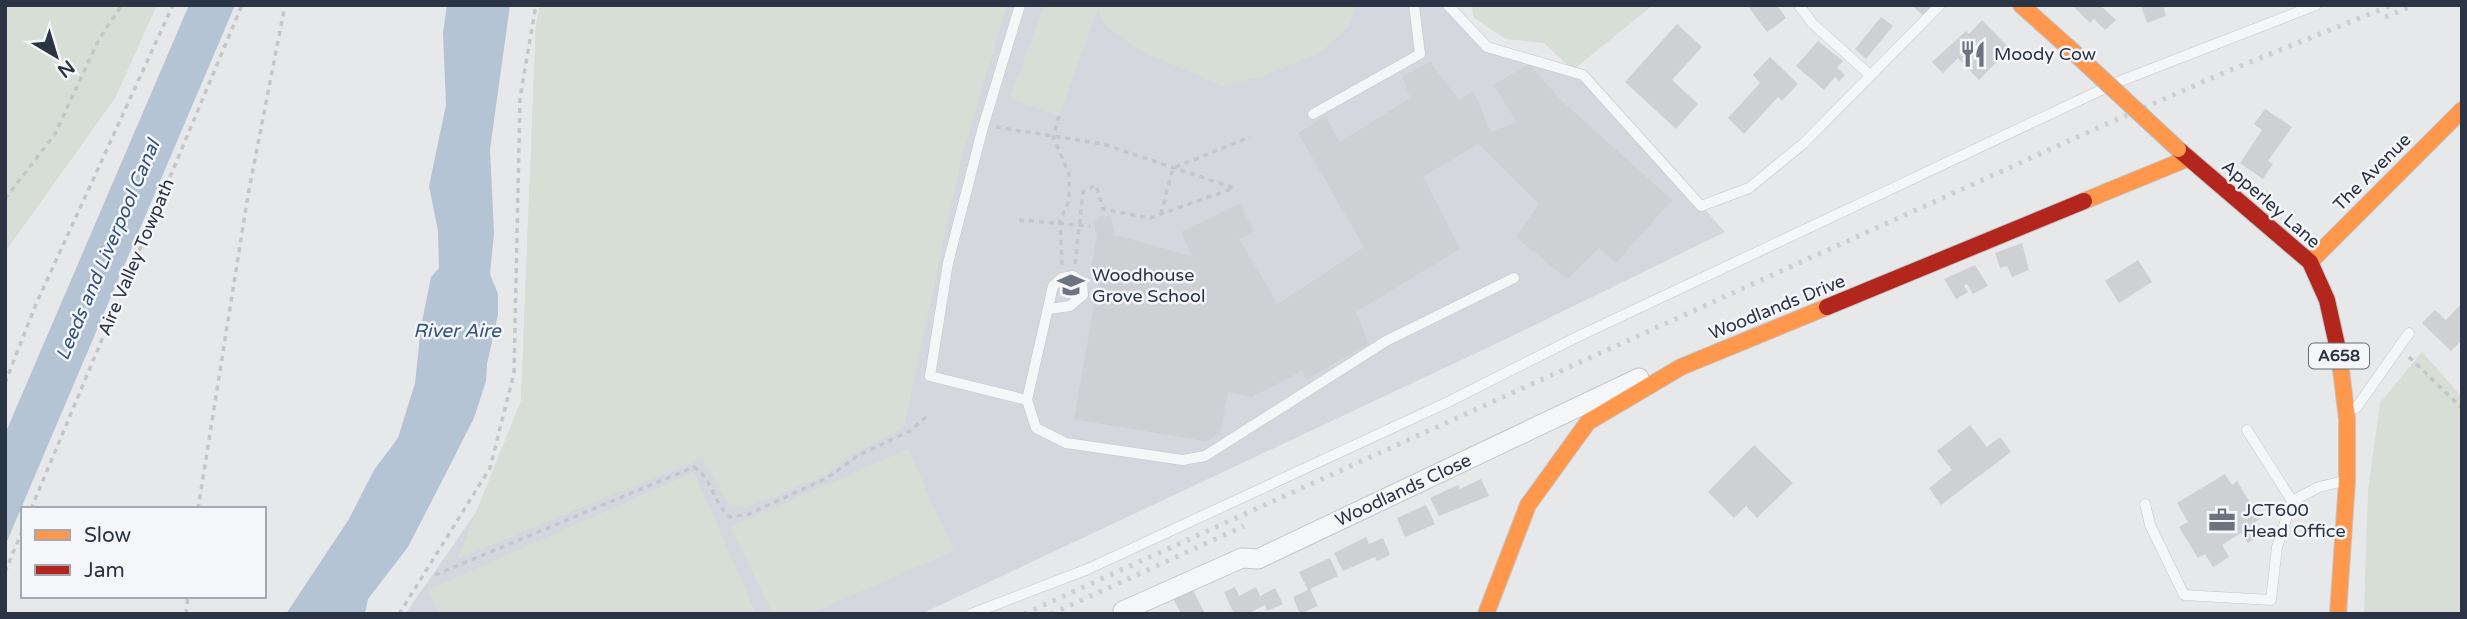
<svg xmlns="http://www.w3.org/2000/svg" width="2467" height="619" font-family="'Varela Round',sans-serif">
<rect width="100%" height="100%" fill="#e6e8ea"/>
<path fill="#d4d7dd" d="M 540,5 L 1448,5 L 1487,47 L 1583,75 L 1725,232 L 1508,338 L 921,614 L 405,614 L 479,508 L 521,401 L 536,25 Z"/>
<g fill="#d6ded6">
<path d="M 5,5 L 157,5 L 115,98 L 5,252 Z"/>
<path d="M 540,5 L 1007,5 L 961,160 L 904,427 L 847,457 L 823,477 L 744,508 L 729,506 L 702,458 L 457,559 L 521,401 L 536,25 Z"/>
<path d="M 1044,5 L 1357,5 L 1349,27 L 1322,51 L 1265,76 L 1222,86 L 1137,49 L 1107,27 L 1098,9 L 1059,116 L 1010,98 Z"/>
<path d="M 1471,5 L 1653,5 L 1573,70 L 1544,43 L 1506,39 L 1474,18 Z"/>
<path d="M 2422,352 L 2462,397 L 2462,614 L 2364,614 L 2368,490 L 2380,403 Z"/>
<path d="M 908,449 L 954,551 L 809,614 L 773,614 L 730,527 Z"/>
<path d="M 694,472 L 756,614 L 439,614 L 428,590 Z"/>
</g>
<g fill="#b4c4d5">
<path d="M 189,5 L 235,5 L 5,546 L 5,434 Z"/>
<path d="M 447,5 L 510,5 L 490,149 L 494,233 L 490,274 L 498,294 L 498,315 L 487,364 L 486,381 L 474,418 L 443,479 L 408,547 L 368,599 L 365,613 L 286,614 L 349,519 L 374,470 L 398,438 L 415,383 L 421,327 L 431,277 L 439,268 L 438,231 L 429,186 L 446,105 L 443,33 Z"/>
</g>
<g fill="#ced0d3">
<path d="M 1747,5 L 1777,5 L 1786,18 L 1767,32 Z"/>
<path d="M 1911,5 L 1936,5 L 1926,18 Z"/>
<path d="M 2077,5 L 2105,5 L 2102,7 L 2116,20 L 2105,30 L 2094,19 L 2090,23 L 2075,8 Z"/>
<path d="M 2141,5 L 2163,5 L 2166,16 L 2147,23 Z"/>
<path d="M 1881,17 L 1893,26 L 1866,59 L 1855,49 Z"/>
<path d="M 1982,20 L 2010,49 L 1979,80 L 1958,58 L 1943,73 L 1932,62 L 1966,31 L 1969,34 Z"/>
<path d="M 1677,24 L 1702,47 L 1672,80 L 1698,104 L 1676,129 L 1625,82 Z"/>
<path d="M 1818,41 L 1843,61 L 1837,68 L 1845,75 L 1839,81 L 1835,77 L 1824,90 L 1796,66 Z"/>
<path d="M 1770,57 L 1798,84 L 1782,101 L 1778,97 L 1744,134 L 1728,118 L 1760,83 L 1753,75 Z"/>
<path d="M 1430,62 L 1459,100 L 1473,91 L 1491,132 L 1517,122 L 1493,85 L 1529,64 L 1563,102 L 1672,200 L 1616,263 L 1599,248 L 1567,279 L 1516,237 L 1539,204 L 1478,144 L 1423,177 L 1460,249 L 1356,312 L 1369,344 L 1307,379 L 1302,371 L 1252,397 L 1228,392 L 1220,434 L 1206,441 L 1074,419 L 1100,271 L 1091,269 L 1097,236 L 1094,224 L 1098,217 L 1111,216 L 1115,235 L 1193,257 L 1181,232 L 1240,204 L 1254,232 L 1239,239 L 1278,304 L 1364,247 L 1298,133 L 1325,116 L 1340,142 L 1410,98 L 1402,76 Z"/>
<path d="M 2265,109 L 2292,127 L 2268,161 L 2273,164 L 2263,179 L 2240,163 L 2262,130 L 2254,124 Z"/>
<path d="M 2022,243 L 2029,270 L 2012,277 L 2007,266 L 2000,268 L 1995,253 Z"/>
<path d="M 2138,260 L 2152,282 L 2119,303 L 2105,281 Z"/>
<path d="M 1975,265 L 1988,286 L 1973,294 L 1967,284 L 1964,286 L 1968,292 L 1956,299 L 1944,279 Z"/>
<path d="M 2462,303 L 2462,340 L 2451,351 L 2422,323 L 2435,310 L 2446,320 Z"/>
<path d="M 1970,425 L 1987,447 L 2000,437 L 2011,452 L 1941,505 L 1929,488 L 1952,470 L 1937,451 Z"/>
<path d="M 1754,445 L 1793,483 L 1757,518 L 1746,506 L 1734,518 L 1708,492 Z"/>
<path d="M 2225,474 L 2232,485 L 2237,481 L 2260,519 L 2255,522 L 2263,534 L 2248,543 L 2241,533 L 2222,545 L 2229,557 L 2213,567 L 2205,554 L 2198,558 L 2179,527 L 2188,522 L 2177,503 Z"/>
<path d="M 1481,479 L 1489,496 L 1439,516 L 1430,498 L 1458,485 L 1460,489 Z"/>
<path d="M 1426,505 L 1435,524 L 1405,537 L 1397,518 Z"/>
<path d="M 1366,537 L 1369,544 L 1383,538 L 1390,555 L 1377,561 L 1375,557 L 1343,571 L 1334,553 Z"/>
<path d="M 1330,558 L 1338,576 L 1310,589 L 1318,606 L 1300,614 L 1293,597 L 1308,590 L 1299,572 Z"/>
<path d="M 1235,587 L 1239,596 L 1256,587 L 1260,596 L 1275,588 L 1283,604 L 1267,611 L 1265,605 L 1247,614 L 1234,614 L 1224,592 Z"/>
<path d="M 1192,588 L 1205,614 L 1181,614 L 1173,598 Z"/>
</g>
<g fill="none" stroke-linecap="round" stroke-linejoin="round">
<defs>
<g id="lane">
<path d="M 1020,5 L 983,127 L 948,263 L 930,376 L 1027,400 L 1036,428 L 1066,443 L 1183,460 L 1205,456 L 1386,341 L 1514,278"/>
<path d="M 1448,5 L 1487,47 L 1583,75 L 1701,206 L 1749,188 L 1804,143 L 1940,5"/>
<path d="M 1799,5 L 1812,23 L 1870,75"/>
<path d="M 2118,82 L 2316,5"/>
<path d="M 1313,114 L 1420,54 L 1414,5"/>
<path d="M 1027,400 L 1053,286 L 1062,278 L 1073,276 L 1082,283 L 1083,295 L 1070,306 L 1049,309"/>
<path d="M 2356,408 L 2409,333"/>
<path d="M 2247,430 L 2292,501"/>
<path d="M 2145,504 L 2150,525 L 2184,595 L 2271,600 L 2277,547 L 2292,501 L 2319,487 L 2340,482"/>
<path d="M 971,614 L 1088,569 L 1446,403 L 1577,337 L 2101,90"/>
</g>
<path id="street" d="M 1123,611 L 1242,558 L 1258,559 L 1639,378"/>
<g id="slow">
<path d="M 2021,5 L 2068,47"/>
<path d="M 2084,201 L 2189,158"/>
<path d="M 2310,262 L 2462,110"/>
<path d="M 1486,614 L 1528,505 L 1588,422 L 1681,367 L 1827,307"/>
<path d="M 2338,614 L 2347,481 L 2347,419 L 2339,354"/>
</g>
<g id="jam">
<path d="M 2178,149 L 2310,262 L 2327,300 L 2339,354"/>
<path d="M 1827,307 L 2084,201"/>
</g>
</defs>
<use href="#lane" stroke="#c4c6c8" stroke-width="11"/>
<use href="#street" stroke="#c4c6c8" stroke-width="21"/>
<use href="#slow" stroke="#c4c6c8" stroke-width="18"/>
<use href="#jam" stroke="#c4c6c8" stroke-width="18"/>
<g stroke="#c5c6ca" stroke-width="3.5" stroke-dasharray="5 5" stroke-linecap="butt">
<path d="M 1059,116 L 1053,137 L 1069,174 L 1069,201 L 1060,220 L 1062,266"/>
<path d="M 996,127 L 1103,144 L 1234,188"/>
<path d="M 5,199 L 55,134 L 99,39 L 122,5"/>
<path d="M 1161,214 L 1173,168 L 1250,137"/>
<path d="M 1019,220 L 1090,226"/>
<path d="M 1075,264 L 1083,192 L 1096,185 L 1103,209 L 1150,218 L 1234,188"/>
<path d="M 2409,357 L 2462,408"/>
<path d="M 5,383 L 36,304 L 173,5"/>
<path d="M 31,509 L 242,5"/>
<path d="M 198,509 L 248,195 L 285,5"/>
<path d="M 5,572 L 23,529"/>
<path d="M 435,575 L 694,467 C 712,478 713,503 730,517 L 749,514 L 827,478 L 859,455 L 910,431 L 929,414"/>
<path d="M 186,614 L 188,596"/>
<path d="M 399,614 L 490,468 L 514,373 L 520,98 L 536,5"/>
</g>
<use href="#lane" stroke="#f5f6f7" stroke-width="10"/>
<use href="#street" stroke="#f5f6f7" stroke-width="19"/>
<use href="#slow" stroke="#ff974d" stroke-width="16"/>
<use href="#jam" stroke="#b3261e" stroke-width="16"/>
<g stroke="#cecfd2" stroke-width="5" stroke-dasharray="3.5 7" stroke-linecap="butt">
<path d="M 2385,17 L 2414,5"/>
<path d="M 1024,614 L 2086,133 L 2228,71 L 2392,5"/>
<path d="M 1051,614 L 1244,526"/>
</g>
<defs>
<path id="slow-bridge" d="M 2068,47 L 2178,149"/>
</defs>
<use href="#slow-bridge" stroke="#b8bbbf" stroke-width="18" stroke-linecap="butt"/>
<use href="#slow-bridge" stroke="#ff974d" stroke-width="16"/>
</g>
<defs>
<symbol id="restaurant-bare" viewBox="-9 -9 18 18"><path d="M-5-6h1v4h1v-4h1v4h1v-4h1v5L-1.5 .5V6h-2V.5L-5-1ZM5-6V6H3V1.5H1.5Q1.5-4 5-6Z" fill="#6c737f" stroke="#f4f6f9" stroke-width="2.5" paint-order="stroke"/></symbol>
<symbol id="school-bare" viewBox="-9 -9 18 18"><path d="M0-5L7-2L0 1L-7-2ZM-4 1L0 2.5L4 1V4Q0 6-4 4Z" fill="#6c737f" stroke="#f4f6f9" stroke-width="2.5" paint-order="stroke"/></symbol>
<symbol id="office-bare" viewBox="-9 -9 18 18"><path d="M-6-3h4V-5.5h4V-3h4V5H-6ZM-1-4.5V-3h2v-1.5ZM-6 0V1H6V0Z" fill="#6c737f" stroke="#f4f6f9" stroke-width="2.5" paint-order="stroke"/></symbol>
</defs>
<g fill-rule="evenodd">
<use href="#restaurant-bare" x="1954" y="35" width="38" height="38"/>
<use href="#school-bare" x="1052" y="266" width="38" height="38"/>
<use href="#office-bare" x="2203" y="501" width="38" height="38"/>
</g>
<g text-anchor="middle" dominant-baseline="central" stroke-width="5" stroke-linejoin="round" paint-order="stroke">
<rect fill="#f4f6f9" stroke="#676e7b" stroke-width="2" x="2309" y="343.5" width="60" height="25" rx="5"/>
<g font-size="16" font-weight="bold" fill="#2b3445">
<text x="2339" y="356">A658</text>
</g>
<g font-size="18" fill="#2b3445" stroke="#f4f6f9" text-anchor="start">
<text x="1994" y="54">Moody Cow</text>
<text x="1092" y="275">Woodhouse<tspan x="1092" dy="21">Grove School</tspan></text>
<text x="2243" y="510">JCT600<tspan x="2243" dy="21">Head Office</tspan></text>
</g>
<g font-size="18" fill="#2b3445" stroke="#f4f6f9">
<text transform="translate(2372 172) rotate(-45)">The Avenue</text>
<text transform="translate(2271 204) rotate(41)">Apperley Lane</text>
<text transform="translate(136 257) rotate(-67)">Aire Valley Towpath</text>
<text transform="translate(1777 307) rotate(-22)">Woodlands Drive</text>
<text transform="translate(1403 490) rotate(-25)">Woodlands Close</text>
</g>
<g font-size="19" font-style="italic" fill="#34527a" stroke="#f4f6f9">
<text transform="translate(108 250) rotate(-67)">Leeds and Liverpool Canal</text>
<text x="457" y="331">River Aire</text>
</g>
</g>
<rect width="2467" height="619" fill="none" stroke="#2b3445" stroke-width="14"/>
<rect x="21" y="507" width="245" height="91" fill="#f4f6f9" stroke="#a4a8b1" stroke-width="2"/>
<rect x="35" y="530" width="35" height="10" fill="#ff974d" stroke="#a4a8b1" stroke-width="2"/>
<text x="84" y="542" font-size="21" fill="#2b3445">Slow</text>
<rect x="35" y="565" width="35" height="10" fill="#b3261e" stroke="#a4a8b1" stroke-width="2"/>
<text x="84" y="577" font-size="21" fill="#2b3445">Jam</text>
<g transform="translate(56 56) rotate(142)" stroke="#f4f6f9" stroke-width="5" paint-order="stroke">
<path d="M0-5L12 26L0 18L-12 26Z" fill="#2b3445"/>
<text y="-10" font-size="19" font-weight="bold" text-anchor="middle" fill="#2b3445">N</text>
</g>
</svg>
